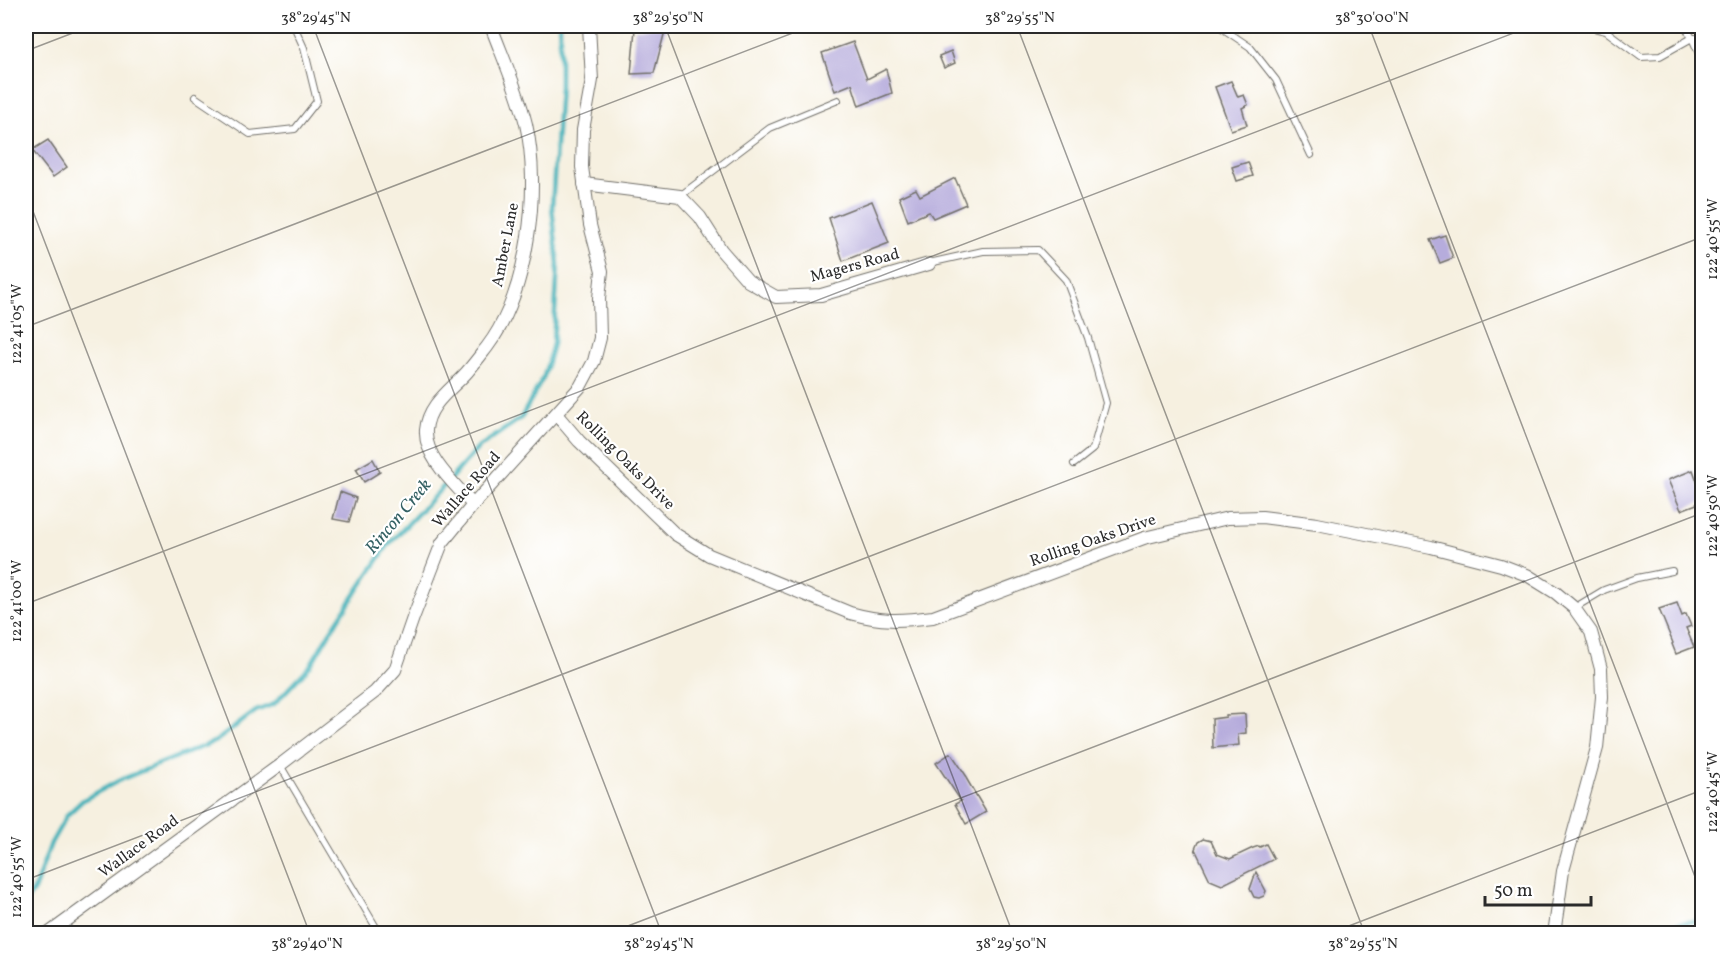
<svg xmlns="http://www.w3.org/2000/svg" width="1728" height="959" font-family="Vollkorn,serif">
<rect width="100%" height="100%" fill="#fff"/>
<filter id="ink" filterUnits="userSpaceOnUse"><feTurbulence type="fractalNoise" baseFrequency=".0167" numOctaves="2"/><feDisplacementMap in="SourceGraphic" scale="12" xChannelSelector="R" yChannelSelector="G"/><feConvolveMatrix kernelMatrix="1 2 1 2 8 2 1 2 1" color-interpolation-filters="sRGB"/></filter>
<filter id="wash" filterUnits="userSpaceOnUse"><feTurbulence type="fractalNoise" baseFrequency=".008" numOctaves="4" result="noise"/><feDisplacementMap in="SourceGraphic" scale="24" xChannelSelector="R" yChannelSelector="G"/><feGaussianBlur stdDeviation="1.35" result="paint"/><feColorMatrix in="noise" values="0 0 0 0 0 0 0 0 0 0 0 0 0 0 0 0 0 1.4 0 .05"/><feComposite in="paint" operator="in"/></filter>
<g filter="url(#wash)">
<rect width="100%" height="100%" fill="#f6f0e0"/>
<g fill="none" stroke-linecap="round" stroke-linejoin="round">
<g stroke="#42b2ba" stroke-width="4.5">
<path d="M 26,901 L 34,890 L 51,843 L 67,815 L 83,800 L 120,780 L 216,741 L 256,711 L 274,704 L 310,666 L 330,632 L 388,545 L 442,488 L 479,447 L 521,418 L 544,376 L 553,344 L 558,264 L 552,207 L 560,86 L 560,26"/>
<path d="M 1565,933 L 1581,930 L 1630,930 L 1702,920"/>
</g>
</g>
<g id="blocks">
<g fill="#b6acdc">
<path d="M 666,27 L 654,73 L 631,74 L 635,29 Z"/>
<path d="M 853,42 L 867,79 L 886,69 L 892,93 L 859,106 L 852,84 L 835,91 L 822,53 Z"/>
<path d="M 951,51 L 955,63 L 944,68 L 939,56 Z"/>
<path d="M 1231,81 L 1238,97 L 1244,95 L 1248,105 L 1242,108 L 1247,125 L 1231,130 L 1215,87 Z"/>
<path d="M 48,140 L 67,167 L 53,177 L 32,150 Z"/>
<path d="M 1248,162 L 1253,176 L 1237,181 L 1232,167 Z"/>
<path d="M 955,178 L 966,204 L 933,218 L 929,212 L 908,221 L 899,197 L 916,189 L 920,196 Z"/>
<path d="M 872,201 L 889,243 L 843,261 L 829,218 Z"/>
<path d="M 1445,235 L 1453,258 L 1440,263 L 1430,240 Z"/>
<path d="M 373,459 L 380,472 L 364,482 L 356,469 Z"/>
<path d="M 1693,470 L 1702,495 L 1702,502 L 1681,510 L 1668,480 Z"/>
<path d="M 340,492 L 356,498 L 349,522 L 333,519 Z"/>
<path d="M 1677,603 L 1682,616 L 1686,614 L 1691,626 L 1686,628 L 1694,647 L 1676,654 L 1672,644 L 1673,643 L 1659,609 Z"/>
<path d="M 1245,714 L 1246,733 L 1238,734 L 1239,745 L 1213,748 L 1212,719 L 1226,717 L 1226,715 Z"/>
<path d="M 951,753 L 967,777 L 966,778 L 986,812 L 966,824 L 955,804 L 961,801 L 936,763 Z"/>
<path d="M 1203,839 L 1211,841 L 1217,854 L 1230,859 L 1253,848 L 1259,846 L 1260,847 L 1266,844 L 1274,859 L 1222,885 L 1210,880 L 1195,849 L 1198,842 Z"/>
<path d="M 1256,872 L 1266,891 L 1264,896 L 1259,898 L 1254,897 L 1250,889 Z"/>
</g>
</g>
</g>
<g filter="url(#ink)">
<use href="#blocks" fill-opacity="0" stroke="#72706a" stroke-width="1.5"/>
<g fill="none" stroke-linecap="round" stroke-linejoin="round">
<defs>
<g id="lane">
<path d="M 1219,26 L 1250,47 L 1276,80 L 1311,155"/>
<path d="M 1586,26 L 1606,31 L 1641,57 L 1660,56 L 1692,38 L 1702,60"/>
<path d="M 1685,26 L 1692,38 L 1702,38"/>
<path d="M 195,97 L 250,134 L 295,129 L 317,101 L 304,48 L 294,26"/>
<path d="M 680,196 L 770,128 L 838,100"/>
<path d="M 929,263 L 983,251 L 1038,250 L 1066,280 L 1088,338 L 1106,403 L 1093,449 L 1074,464"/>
<path d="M 1574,608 L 1604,590 L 1637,578 L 1672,571"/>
<path d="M 280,765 L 380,934"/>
</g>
<g id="street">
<path d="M 584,184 L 680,196 L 700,217 L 721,250 L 748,281 L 776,297 L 821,295 L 929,264"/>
<path d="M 556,414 L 579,441 L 675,534 L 709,555 L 850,613 C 882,622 900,621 933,617 L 1144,538 L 1228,518 L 1262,517 L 1317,524 L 1431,547 L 1501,565 L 1527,575 L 1556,593 L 1574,608 L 1591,632 L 1601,669 L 1602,697 L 1597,748 L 1563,871 L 1554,934"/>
<path d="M 473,505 C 456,485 424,458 426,430 C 428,404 451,390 467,372 C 474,364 480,356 487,347 C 528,293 541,189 526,124 C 518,91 503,58 491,26"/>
<path d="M 48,934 L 280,765 L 375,692 L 395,670 L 413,618 L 442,543 L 473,505 L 580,387 L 594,361 L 600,338 L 599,298 L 602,271 L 590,225 L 582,167 L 583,130 L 592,80 L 589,26"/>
</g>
</defs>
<use href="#lane" stroke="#72706a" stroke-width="8"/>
<use href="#street" stroke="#72706a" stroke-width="14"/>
<use href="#lane" stroke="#fff" stroke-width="6"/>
<use href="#street" stroke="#fff" stroke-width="12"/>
</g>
</g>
<path fill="none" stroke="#2b2b2b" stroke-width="1.5" stroke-opacity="0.45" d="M 313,26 L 662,934M 665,26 L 1013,934M 1017,26 L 1365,934M 1369,26 L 1702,895M 26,51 L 91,26M 26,193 L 310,934M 26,327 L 811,26M 26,604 L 1532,26M 26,880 L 1702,237M 607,934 L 1702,513M 1328,934 L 1702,790"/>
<g text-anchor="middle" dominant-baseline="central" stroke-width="4.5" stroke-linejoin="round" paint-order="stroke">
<g font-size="16" fill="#2b2b2b" stroke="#fff">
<text transform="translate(506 245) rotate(-79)">Amber Lane</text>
<text transform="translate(855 266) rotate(-15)">Magers Road</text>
<text transform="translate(625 461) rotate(45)">Rolling Oaks Drive</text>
<text transform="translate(467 490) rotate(-49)">Wallace Road</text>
<text transform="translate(1093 541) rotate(-19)">Rolling Oaks Drive</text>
<text transform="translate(139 847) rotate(-36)">Wallace Road</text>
</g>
<g font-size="18" font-style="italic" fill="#346164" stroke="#fff">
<text transform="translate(399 517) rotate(-50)">Rincon Creek</text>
</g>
</g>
<rect width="1728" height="959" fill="none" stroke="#fff" stroke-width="66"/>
<path d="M1485 896v9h106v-9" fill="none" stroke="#2b2b2b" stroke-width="3"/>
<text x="1494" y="896" font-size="18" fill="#2b2b2b" stroke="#ffffff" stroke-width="4.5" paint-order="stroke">50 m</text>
<rect x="33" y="33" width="1662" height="893" fill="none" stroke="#2b2b2b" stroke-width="2"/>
<g font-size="15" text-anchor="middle" fill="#2b2b2b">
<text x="316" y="22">38°29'45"N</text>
<text x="668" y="22">38°29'50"N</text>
<text x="1020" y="22">38°29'55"N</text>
<text x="1372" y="22">38°30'00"N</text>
<text transform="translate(1712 239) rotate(-90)" y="5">122°40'55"W</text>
<text transform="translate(16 324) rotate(-90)" y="5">122°41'05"W</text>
<text transform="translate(1712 516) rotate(-90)" y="5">122°40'50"W</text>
<text transform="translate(16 601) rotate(-90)" y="5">122°41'00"W</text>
<text transform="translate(1712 792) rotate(-90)" y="5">122°40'45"W</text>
<text transform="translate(16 877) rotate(-90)" y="5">122°40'55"W</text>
<text x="307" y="948">38°29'40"N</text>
<text x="659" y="948">38°29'45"N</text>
<text x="1011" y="948">38°29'50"N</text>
<text x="1363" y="948">38°29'55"N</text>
</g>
</svg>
